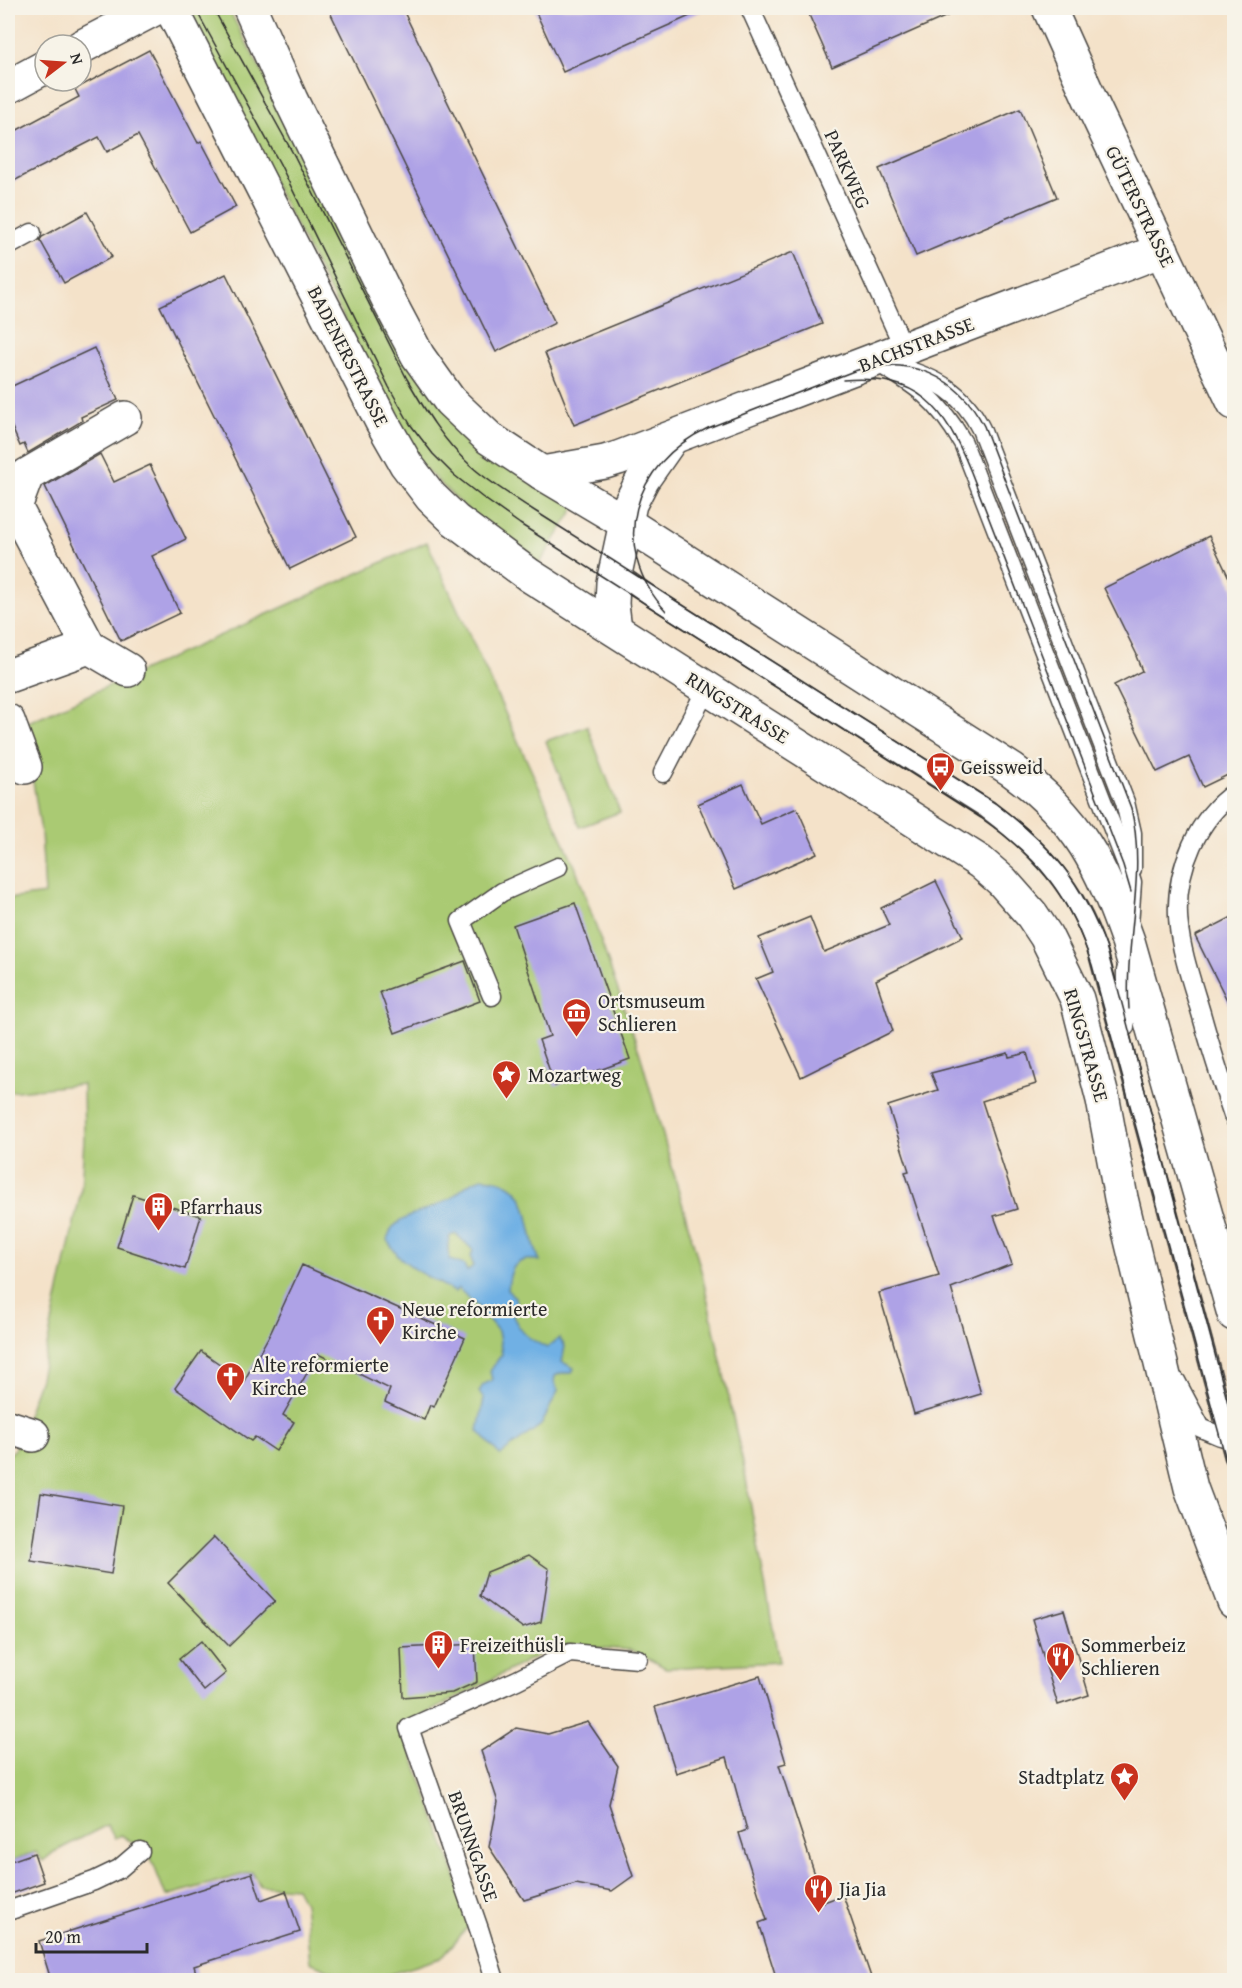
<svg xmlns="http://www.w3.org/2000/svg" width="1242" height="1988" font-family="'Gentium Book Plus',serif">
<rect width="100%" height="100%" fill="#f7f3e8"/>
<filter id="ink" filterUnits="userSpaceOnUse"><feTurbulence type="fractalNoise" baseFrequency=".0167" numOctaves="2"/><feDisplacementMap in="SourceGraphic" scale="12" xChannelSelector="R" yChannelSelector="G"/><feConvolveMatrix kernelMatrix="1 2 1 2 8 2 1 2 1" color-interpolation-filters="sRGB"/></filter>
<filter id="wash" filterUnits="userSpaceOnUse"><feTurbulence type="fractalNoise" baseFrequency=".008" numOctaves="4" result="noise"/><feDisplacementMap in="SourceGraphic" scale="24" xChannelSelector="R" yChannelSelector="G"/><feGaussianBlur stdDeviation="1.35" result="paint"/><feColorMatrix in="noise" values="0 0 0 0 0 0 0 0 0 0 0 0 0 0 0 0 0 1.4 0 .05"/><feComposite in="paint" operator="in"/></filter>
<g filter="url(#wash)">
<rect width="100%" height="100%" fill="#f4e2c9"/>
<g fill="#aaca73" stroke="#6a7a4f" stroke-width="1.5">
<path d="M 183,8 L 228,8 L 299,142 L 406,356 L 576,506 L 538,566 L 499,540 L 419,463 Z"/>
<path d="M 427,542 L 575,866 L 641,1057 L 702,1274 L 744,1468 L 779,1662 L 666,1668 L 631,1650 L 558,1645 L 402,1726 L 472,1922 L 441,1958 L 372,1980 L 352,1980 L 310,1962 L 304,1903 L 296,1888 L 260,1886 L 252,1872 L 166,1896 L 149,1853 L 121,1835 L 115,1839 L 107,1825 L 54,1852 L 43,1861 L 36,1852 L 8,1862 L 8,1456 L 15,1449 L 40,1378 L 81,1191 L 84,1138 L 83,1084 L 8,1092 L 8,899 L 45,894 L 41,832 L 24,724 Z"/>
<path d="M 587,726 L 620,812 L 580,827 L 546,741 Z"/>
</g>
<path fill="#70b0e4" stroke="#4e6e88" stroke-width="1.5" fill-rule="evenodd" d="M 482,1178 C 537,1180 523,1225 540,1261 C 515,1255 509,1269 508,1291 L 515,1297 L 517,1308 L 513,1316 C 522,1335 528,1338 547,1348 L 559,1338 L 565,1346 L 562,1362 L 574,1368 L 572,1373 L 561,1373 L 555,1376 L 554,1382 L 558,1391 L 541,1425 L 500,1455 L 478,1431 L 484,1398 L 479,1392 L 483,1385 L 492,1380 L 490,1371 L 502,1354 L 498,1331 L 478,1307 L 458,1288 L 455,1292 L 419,1272 L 398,1256 L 387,1240 C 389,1235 390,1230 393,1227 C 409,1212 433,1210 451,1198 C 462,1190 468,1182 482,1178 ZM 456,1234 L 473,1250 L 471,1257 L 473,1266 L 467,1271 L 464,1265 L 450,1260 C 447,1251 447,1244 450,1236 Z"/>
<g id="blocks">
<g fill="#aea2e6">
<path d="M 328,8 L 402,8 L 555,323 L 496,352 Z"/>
<path d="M 534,8 L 708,8 L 563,72 Z"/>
<path d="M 806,8 L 965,8 L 832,67 Z"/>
<path d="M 149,50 L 198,143 L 201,141 L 236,207 L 190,232 L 138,135 L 107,152 L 99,137 L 8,184 L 8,135 L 79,97 L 75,89 Z"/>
<path d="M 1020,109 L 1057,197 L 916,256 L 879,169 Z"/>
<path d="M 87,212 L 112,257 L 64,283 L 40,240 L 42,237 Z"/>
<path d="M 793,252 L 822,324 L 574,425 L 545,353 Z"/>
<path d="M 226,274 L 356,537 L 290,569 L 160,306 Z"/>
<path d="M 94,348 L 118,400 L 81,417 L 82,421 L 28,453 L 24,444 L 20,446 L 8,418 L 8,388 Z"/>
<path d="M 100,454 L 114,482 L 150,465 L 186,539 L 152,556 L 180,613 L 121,641 L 45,486 Z"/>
<path d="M 1209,536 L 1234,588 L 1234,772 L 1203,787 L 1189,757 L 1157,772 L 1114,685 L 1142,671 L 1136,656 L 1137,655 L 1104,588 Z"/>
<path d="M 743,784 L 761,824 L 797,808 L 817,853 L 736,889 L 698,804 Z"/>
<path d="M 936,881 L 963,937 L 876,980 L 893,1031 L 801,1077 L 756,979 L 773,972 L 759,938 L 810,917 L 824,952 L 889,925 L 881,908 Z"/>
<path d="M 575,903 L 630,1059 L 555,1086 L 539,1040 L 550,1036 L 513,925 Z"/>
<path d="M 1234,916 L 1234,1014 L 1195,936 Z"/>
<path d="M 465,961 L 480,1001 L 395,1033 L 380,992 Z"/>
<path d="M 1008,1053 L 1009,1057 L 1027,1053 L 1036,1084 L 982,1101 L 1017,1209 L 994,1216 L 1012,1264 L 951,1288 L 981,1394 L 914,1414 L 879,1293 L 939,1276 L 905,1172 L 909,1171 L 888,1106 L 938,1090 L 931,1073 Z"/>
<path d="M 133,1195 L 201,1216 L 185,1269 L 117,1247 Z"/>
<path d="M 302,1265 L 465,1338 L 434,1407 L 430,1405 L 424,1420 L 385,1402 L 390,1389 L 318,1354 L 283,1415 L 294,1422 L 276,1451 L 255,1437 L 251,1441 L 175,1388 L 201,1351 L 244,1381 L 271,1332 Z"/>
<path d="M 41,1493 L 122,1506 L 111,1574 L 31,1561 Z"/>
<path d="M 214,1537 L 275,1601 L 229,1646 L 168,1583 Z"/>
<path d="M 529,1555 L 549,1569 L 541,1622 L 523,1628 L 480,1596 L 487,1572 Z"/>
<path d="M 1064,1610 L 1089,1695 L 1058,1705 L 1032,1619 Z"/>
<path d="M 201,1641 L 226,1673 L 204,1691 L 179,1659 Z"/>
<path d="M 475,1644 L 477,1682 L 452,1693 L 403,1697 L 401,1648 Z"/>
<path d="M 760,1676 L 786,1763 L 779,1765 L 824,1902 L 843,1895 L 872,1980 L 777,1980 L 759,1923 L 767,1920 L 739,1833 L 747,1830 L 727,1757 L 676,1773 L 655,1707 Z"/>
<path d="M 588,1722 L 618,1766 L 609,1804 L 633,1876 L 612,1891 L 576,1884 L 524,1900 L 489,1847 L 498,1802 L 481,1751 L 516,1728 L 548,1734 Z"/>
<path d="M 34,1853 L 44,1882 L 8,1895 L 8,1862 Z"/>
<path d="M 252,1873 L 261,1900 L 286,1891 L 300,1932 L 194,1966 L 198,1980 L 51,1980 L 39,1941 Z"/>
</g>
</g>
</g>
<g filter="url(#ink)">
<use href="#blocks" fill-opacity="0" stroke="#494643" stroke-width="1.5"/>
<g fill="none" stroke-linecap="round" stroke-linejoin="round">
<defs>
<g id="service">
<path d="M 750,8 L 904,348"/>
<path d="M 8,246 L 32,233"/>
<path d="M 873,360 C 917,385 937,398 963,443 L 1125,860 L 1132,882 L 1129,925"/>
<path d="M 897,367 C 935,378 963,392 981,429 L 1125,802 L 1132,833 L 1132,869"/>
<path d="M 615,571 L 655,599 L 987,809 C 1039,848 1076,887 1097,950 L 1234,1457"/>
<path d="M 663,773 L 707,688"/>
<path d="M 1234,793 C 1215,806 1202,824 1192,845 C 1164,907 1183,953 1201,1013 C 1211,1049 1222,1083 1234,1118"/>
<path d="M 492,996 L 461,921 L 502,892 L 558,867"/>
<path d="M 1125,1027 L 1126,970"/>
<path d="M 1176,1381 L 1201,1428 L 1220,1436 L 1234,1439"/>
<path d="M 8,1911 L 94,1881 L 119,1869 L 140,1851"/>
<path d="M 495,1980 L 479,1929 L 409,1728 L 517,1680 L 570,1653 L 638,1659"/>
</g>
<g id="minor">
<path d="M 1049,8 L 1094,108 L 1234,403"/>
<path d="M 81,47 L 156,8"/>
<path d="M 8,87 L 45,67"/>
<path d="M 125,418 L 27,475 L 15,507 L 89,647 L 128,670"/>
<path d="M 542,473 L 605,462 L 618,458 L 1162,250"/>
<path d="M 615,629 L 612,604 L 613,583 L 630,504 L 643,479 L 671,439"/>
<path d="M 8,676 L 89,647"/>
<path d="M 8,721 L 25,767"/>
<path d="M 8,1427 L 33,1435"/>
</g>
<g id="secondary">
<path d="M 171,8 L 382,422 L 406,464 L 431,497 L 455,520 L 529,575 L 980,862 L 1002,881 L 1032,915 L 1046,936 L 1077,999 L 1103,1100 L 1121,1198 L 1191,1488 L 1234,1602"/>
<path d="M 250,8 L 291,100 L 391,305 L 418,356 L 450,401 L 489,438 L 542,473 L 626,523 L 1012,770 C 1079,818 1101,865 1128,941 L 1234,1314"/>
</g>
</defs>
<use href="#service" stroke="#494643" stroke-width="21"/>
<use href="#minor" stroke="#494643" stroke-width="36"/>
<use href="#secondary" stroke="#494643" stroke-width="36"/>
<use href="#service" stroke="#fff" stroke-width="18"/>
<use href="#minor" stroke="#fff" stroke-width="33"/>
<use href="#secondary" stroke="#fff" stroke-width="33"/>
<g stroke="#2b2b2b" stroke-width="1.5">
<path d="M 195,8 L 280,164 L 389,387 L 410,424 L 433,454 L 454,475 L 482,497 L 520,524 L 981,818 C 1041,860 1069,896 1092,965 L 1234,1489"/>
<path d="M 213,8 L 295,157 L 407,379 C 425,410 443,441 470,465 C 487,481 508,493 527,506 L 995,803 C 1055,848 1081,881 1108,951 L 1234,1426"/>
<path d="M 843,380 C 919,374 944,406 971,472 L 1123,865 L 1131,892"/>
<path d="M 666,611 C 607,547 633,463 708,428 L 854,371 C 908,355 958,375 984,426 L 1131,808 C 1147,874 1124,942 1129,1009"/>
</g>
</g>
</g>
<defs>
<symbol id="bus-pin" viewBox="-11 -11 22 30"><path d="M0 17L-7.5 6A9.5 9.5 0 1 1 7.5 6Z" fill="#c8321e" stroke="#f7f3e8"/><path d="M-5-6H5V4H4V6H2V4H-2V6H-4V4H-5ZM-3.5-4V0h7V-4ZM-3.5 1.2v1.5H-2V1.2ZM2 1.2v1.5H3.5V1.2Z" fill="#fff"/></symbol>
<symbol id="museum-pin" viewBox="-11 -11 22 30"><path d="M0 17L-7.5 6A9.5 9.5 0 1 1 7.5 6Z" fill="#c8321e" stroke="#f7f3e8"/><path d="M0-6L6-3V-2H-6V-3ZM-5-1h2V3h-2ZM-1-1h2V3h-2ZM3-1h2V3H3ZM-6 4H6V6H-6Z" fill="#fff"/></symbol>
<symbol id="sight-pin" viewBox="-11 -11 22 30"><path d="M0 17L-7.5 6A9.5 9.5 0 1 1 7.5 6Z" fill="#c8321e" stroke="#f7f3e8"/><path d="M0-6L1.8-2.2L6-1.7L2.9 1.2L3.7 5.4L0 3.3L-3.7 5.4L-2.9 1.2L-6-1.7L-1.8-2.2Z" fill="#fff"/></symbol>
<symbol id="building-pin" viewBox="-11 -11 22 30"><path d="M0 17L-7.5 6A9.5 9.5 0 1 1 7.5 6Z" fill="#c8321e" stroke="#f7f3e8"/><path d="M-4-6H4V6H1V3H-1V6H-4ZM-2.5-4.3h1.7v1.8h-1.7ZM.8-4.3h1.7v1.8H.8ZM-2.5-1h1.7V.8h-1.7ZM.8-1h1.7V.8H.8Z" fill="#fff"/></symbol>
<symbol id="church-pin" viewBox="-11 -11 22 30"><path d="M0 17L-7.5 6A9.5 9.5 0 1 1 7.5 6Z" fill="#c8321e" stroke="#f7f3e8"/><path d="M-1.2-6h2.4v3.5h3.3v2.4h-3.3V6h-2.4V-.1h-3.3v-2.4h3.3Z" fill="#fff"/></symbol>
<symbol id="restaurant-pin" viewBox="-11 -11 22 30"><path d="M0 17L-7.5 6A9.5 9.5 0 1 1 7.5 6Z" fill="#c8321e" stroke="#f7f3e8"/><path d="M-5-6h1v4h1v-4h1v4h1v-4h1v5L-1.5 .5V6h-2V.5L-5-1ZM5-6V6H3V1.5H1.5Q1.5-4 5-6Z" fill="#fff"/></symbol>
</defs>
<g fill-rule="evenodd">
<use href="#bus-pin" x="924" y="750" width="33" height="45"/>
<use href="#museum-pin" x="560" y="996" width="33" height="45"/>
<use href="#sight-pin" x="490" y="1058" width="33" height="45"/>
<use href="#building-pin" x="142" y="1190" width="33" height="45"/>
<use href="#church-pin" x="364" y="1304" width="33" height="45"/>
<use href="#church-pin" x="214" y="1360" width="33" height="45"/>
<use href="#building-pin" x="422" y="1628" width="33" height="45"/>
<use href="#restaurant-pin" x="1044" y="1640" width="33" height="45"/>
<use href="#sight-pin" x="1108" y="1760" width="33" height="45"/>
<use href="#restaurant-pin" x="802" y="1872" width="33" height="45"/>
</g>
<g text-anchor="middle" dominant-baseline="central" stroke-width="4.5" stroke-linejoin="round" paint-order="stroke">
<g font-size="20" fill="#2b2b2b" stroke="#f7f3e8">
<text transform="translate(848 169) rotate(66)">PARKWEG</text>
<text transform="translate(1141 206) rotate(64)">GÜTERSTRASSE</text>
<text transform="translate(916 344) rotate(-21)">BACHSTRASSE</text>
<text transform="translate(349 356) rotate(63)">BADENERSTRASSE</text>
<text transform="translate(738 707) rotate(32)">RINGSTRASSE</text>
<text transform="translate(1087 1045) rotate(74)">RINGSTRASSE</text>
<text transform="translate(474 1846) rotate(71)">BRUNNGASSE</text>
</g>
<g font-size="20" fill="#2b2b2b" stroke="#f7f3e8" text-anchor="start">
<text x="961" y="766">Geissweid</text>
<text x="598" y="1000">Ortsmuseum<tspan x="598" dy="23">Schlieren</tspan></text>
<text x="528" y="1074">Mozartweg</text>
<text x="180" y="1206">Pfarrhaus</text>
<text x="402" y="1308">Neue reformierte<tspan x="402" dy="23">Kirche</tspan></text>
<text x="252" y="1364">Alte reformierte<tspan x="252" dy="23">Kirche</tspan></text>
<text x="460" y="1644">Freizeithüsli</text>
<text x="1081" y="1644">Sommerbeiz<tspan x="1081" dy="23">Schlieren</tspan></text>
<text x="1104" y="1776" text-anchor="end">Stadtplatz</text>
<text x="839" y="1888">Jia Jia</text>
</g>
</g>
<rect width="1242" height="1988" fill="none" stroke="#f7f3e8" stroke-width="30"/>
<g transform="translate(63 63) rotate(73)"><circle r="28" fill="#f7f3e8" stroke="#a5a39c" stroke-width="1.5"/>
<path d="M0-4.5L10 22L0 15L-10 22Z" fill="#c8321e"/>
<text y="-9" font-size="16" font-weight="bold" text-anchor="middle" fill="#2b2b2b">N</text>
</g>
<path d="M36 1943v9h111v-9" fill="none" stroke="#2b2b2b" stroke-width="3"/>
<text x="45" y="1943" font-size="18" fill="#2b2b2b" stroke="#f7f3e8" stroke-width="4.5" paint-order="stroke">20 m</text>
</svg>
